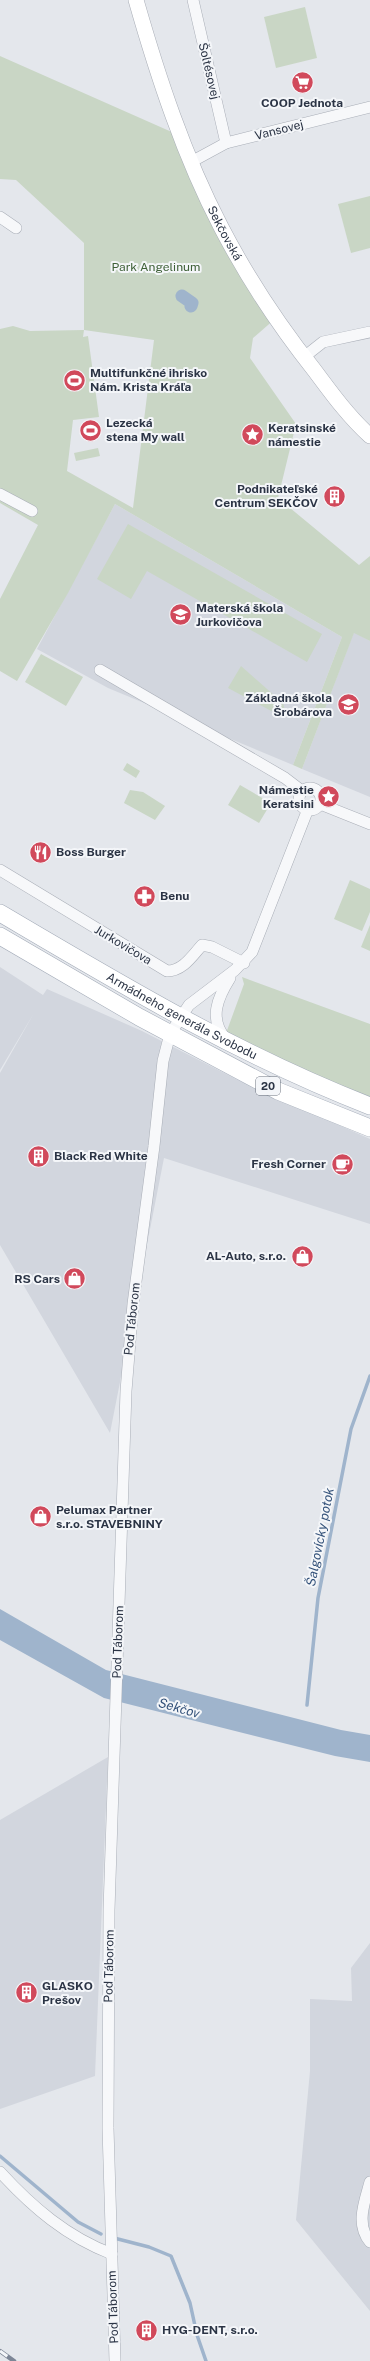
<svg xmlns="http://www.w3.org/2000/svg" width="370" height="2361" font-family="'Public Sans',sans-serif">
<rect width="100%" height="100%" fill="#e4e7ec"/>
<g fill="#d2d6de">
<path d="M 115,504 L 342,637 L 293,765 L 108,688 L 37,649 Z"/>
<path d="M 354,632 L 370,641 L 370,797 L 302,769 Z"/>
<path d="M 0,967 L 43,995 L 47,989 L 142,1031 L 236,1079 L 370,1139 L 370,1224 L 164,1158 L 110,1433 L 0,1245 L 0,1073 L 34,1013 L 0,1070 Z"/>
<path d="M 108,1757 L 95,2076 L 0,2109 L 0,1820 Z"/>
<path d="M 370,1943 L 370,2311 L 296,2220 L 310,2071 L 310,1999 L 352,2001 L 351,1968 Z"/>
</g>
<g fill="#c9d6c5" fill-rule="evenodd">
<path d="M 305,7 L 317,58 L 276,68 L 264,17 Z"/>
<path d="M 0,56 L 174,133 L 276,318 L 253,338 L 250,358 L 296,424 L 278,498 L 359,565 L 370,556 L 370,641 L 354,633 L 302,769 L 293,765 L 342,637 L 115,504 L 68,593 L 17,681 L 0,671 L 0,599 L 38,525 L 0,503 L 0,329 L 13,326 L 30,331 L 84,330 L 84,243 L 16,180 L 0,179 ZM 84,330 L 154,340 L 133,508 L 67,471 L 73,420 L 99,417 L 88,336 L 83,337 Z"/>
<path d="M 370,196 L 370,248 L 351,253 L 338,204 Z"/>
<path d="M 98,448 L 100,456 L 76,461 L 74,453 Z"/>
<path d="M 128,524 L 322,634 L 307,662 L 147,571 L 131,599 L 97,579 Z"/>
<path d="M 41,654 L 83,677 L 66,706 L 25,682 Z"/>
<path d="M 241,666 L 283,703 L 285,710 L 283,713 L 275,713 L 228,688 Z"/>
<path d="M 127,763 L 140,771 L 136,778 L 123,770 Z"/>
<path d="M 240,785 L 271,803 L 259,823 L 228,805 Z"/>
<path d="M 130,790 L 143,792 L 165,806 L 155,820 L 124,803 Z"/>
<path d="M 350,880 L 370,889 L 370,912 L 362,931 L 334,919 Z"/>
<path d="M 370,925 L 370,951 L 361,947 Z"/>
<path d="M 242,977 L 370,1024 L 370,1101 L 225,1036 L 244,984 Z"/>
</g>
<path fill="#9fb4cc" d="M 0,1609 L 106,1670 L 341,1730 L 370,1735 L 370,1762 L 335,1756 L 104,1698 L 0,1640 Z"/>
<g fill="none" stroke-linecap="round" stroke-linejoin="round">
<g stroke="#9fb4cc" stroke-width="3.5">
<path d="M 307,1705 L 318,1598 L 351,1429 L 370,1376"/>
<path d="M 0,2156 L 78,2222 L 101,2234"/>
<path d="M 114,2238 L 149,2247 L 171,2256 L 190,2303 L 197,2335 L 206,2361"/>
</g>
<path stroke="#9fb4cc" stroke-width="13" d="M 182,296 L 192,303 L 191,306"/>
<defs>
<g id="street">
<path d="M 193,0 L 226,143"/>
<path d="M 191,162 L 226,143 L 370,107"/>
<path d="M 0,217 L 16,228"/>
<path d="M 304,357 L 323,342 L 370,332"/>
<path d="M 0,494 L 32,511"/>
<path d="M 100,670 L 285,778 L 302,791"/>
<circle cx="310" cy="799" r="11"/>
<path d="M 320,804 L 370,824"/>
<path d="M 0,870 L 167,971 C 183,971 192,956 202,945 L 212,947 L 244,963"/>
<path d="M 226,1039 C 208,1019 218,997 230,978"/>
<path d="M 0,2172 C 32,2207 67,2237 112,2254"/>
<path d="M 370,2182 C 365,2201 355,2224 370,2242"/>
<path d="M 115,2361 L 108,2128 L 109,1910 L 126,1391 L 133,1304 L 154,1146 L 163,1061 L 170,1034 L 189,1005 L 235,970 L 252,952 L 308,809"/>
</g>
<g id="secondary">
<path id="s1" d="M 136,0 C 158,77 184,156 221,227 C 247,277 280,327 315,371 C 332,394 349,417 370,436"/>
</g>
<g id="primary">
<path id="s2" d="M 0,913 C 119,983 240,1056 370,1106"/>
<path d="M 0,936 L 139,1017 L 278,1091 L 370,1128"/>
</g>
</defs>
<use href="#street" stroke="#a9aeb7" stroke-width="12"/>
<use href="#secondary" stroke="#a9aeb7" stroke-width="16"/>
<use href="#primary" stroke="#a3abb8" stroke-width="18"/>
<use href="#street" stroke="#f7f8fa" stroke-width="11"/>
<use href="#secondary" stroke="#fff" stroke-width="15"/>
<use href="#primary" stroke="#fff" stroke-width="17"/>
<defs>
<path id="rail" d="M 0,2351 L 14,2361"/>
</defs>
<use href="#rail" stroke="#7d8696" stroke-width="4.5"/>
<use href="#rail" stroke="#f4f6f9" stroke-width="3" stroke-dasharray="9" stroke-linecap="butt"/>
</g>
<defs>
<symbol id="supermarket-disc" viewBox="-11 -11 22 22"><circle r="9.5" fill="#d1495b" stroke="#f4f6f9"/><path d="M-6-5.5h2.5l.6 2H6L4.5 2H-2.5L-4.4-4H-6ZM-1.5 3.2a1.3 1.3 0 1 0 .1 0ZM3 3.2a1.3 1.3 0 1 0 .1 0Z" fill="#fff"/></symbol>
<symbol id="stadium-disc" viewBox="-11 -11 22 22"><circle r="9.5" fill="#d1495b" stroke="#f4f6f9"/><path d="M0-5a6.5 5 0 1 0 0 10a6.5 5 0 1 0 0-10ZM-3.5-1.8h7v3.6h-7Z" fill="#fff"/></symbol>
<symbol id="sight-disc" viewBox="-11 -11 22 22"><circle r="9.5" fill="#d1495b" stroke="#f4f6f9"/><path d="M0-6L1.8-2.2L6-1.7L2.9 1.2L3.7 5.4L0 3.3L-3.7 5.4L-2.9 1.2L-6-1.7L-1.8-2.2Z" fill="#fff"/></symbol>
<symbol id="building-disc" viewBox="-11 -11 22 22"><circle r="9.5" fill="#d1495b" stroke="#f4f6f9"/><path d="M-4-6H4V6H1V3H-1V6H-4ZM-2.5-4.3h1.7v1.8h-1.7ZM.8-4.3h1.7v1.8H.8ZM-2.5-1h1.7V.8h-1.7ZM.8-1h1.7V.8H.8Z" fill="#fff"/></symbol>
<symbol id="school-disc" viewBox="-11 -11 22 22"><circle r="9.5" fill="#d1495b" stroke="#f4f6f9"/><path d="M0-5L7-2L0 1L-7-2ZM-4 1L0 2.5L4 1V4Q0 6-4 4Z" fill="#fff"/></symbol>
<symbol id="restaurant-disc" viewBox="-11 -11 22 22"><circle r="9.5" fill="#d1495b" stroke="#f4f6f9"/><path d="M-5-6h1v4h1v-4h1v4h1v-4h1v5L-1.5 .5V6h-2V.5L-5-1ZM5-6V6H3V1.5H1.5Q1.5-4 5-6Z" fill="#fff"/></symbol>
<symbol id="pharmacy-disc" viewBox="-11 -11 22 22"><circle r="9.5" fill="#d1495b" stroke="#f4f6f9"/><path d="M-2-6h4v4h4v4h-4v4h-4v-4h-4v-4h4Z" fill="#fff"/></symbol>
<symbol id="cafe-disc" viewBox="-11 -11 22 22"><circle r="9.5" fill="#d1495b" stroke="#f4f6f9"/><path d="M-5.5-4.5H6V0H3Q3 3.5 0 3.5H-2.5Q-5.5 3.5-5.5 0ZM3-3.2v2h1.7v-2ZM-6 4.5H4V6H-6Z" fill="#fff"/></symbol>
<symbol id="shop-disc" viewBox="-11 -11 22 22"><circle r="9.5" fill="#d1495b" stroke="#f4f6f9"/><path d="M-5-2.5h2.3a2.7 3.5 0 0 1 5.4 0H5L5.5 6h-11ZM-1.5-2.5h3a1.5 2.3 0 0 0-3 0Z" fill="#fff"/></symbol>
</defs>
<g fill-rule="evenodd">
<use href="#supermarket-disc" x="290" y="70" width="25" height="25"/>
<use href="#stadium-disc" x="62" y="368" width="25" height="25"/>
<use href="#stadium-disc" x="78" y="418" width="25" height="25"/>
<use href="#sight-disc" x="240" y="422" width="25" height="25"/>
<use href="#building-disc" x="322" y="484" width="25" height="25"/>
<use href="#school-disc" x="168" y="602" width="25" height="25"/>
<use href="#school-disc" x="336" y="692" width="25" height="25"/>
<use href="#sight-disc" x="316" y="784" width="25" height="25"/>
<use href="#restaurant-disc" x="28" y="840" width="25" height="25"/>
<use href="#pharmacy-disc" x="132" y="884" width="25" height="25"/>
<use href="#building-disc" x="26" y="1144" width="25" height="25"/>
<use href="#cafe-disc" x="330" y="1152" width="25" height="25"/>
<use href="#shop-disc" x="290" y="1244" width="25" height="25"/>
<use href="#shop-disc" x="62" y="1266" width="25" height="25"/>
<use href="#shop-disc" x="28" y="1504" width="25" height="25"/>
<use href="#building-disc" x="14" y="1980" width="25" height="25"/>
<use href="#building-disc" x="134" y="2318" width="25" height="25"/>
</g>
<g text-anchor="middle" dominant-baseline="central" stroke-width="4" stroke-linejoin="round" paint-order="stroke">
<rect fill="#f4f6f9" stroke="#676e7b" stroke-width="1" x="256" y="1077" width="24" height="18" rx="3"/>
<g font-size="11" font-weight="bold" fill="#2b3445">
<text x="268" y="1086">20</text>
</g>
<g font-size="12" fill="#2b3445" stroke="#f4f6f9">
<text transform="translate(209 71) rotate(77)">Šoltésovej</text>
<text transform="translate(279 130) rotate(-14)">Vansovej</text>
<text stroke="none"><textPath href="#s1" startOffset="250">Sekčovská</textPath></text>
<text transform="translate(123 945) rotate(31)">Jurkovičova</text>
<text stroke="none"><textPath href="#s2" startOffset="209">Armádneho generála Svobodu</textPath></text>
<text transform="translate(132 1319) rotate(-84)">Pod Táborom</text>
<text transform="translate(118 1642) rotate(-88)">Pod Táborom</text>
<text transform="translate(109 1966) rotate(-89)">Pod Táborom</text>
<text transform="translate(113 2307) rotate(-92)">Pod Táborom</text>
</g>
<g font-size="12" font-weight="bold" fill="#2b3445" stroke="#f4f6f9" text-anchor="start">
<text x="302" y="103" text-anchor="middle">COOP Jednota</text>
<text x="90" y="373">Multifunkčné ihrisko<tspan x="90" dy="14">Nám. Krista Kráľa</tspan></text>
<text x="106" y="423">Lezecká<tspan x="106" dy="14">stena My wall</tspan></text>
<text x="268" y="428">Keratsinské<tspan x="268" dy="14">námestie</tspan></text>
<text x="318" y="489" text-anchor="end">Podnikateľské<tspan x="318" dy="14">Centrum SEKČOV</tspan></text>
<text x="196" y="608">Materská škola<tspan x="196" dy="14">Jurkovičova</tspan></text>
<text x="332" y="698" text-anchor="end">Základná škola<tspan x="332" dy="14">Šrobárova</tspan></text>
<text x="314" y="790" text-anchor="end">Námestie<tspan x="314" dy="14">Keratsini</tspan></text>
<text x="56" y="852">Boss Burger</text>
<text x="160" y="896">Benu</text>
<text x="54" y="1156">Black Red White</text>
<text x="326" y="1164" text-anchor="end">Fresh Corner</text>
<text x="286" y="1256" text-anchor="end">AL-Auto, s.r.o.</text>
<text x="60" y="1279" text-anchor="end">RS Cars</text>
<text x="56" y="1510">Pelumax Partner<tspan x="56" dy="14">s.r.o. STAVEBNINY</tspan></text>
<text x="42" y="1986">GLASKO<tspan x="42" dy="14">Prešov</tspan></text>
<text x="162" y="2330">HYG-DENT, s.r.o.</text>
</g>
<g font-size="12" fill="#3f6138" stroke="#f4f6f9">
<text x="156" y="267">Park Angelinum</text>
</g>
<g font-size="13" font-style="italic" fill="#34527a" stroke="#f4f6f9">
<text transform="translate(320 1537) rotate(-79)">Šalgovícky potok</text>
<text transform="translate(179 1708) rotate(16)">Sekčov</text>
</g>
</g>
</svg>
